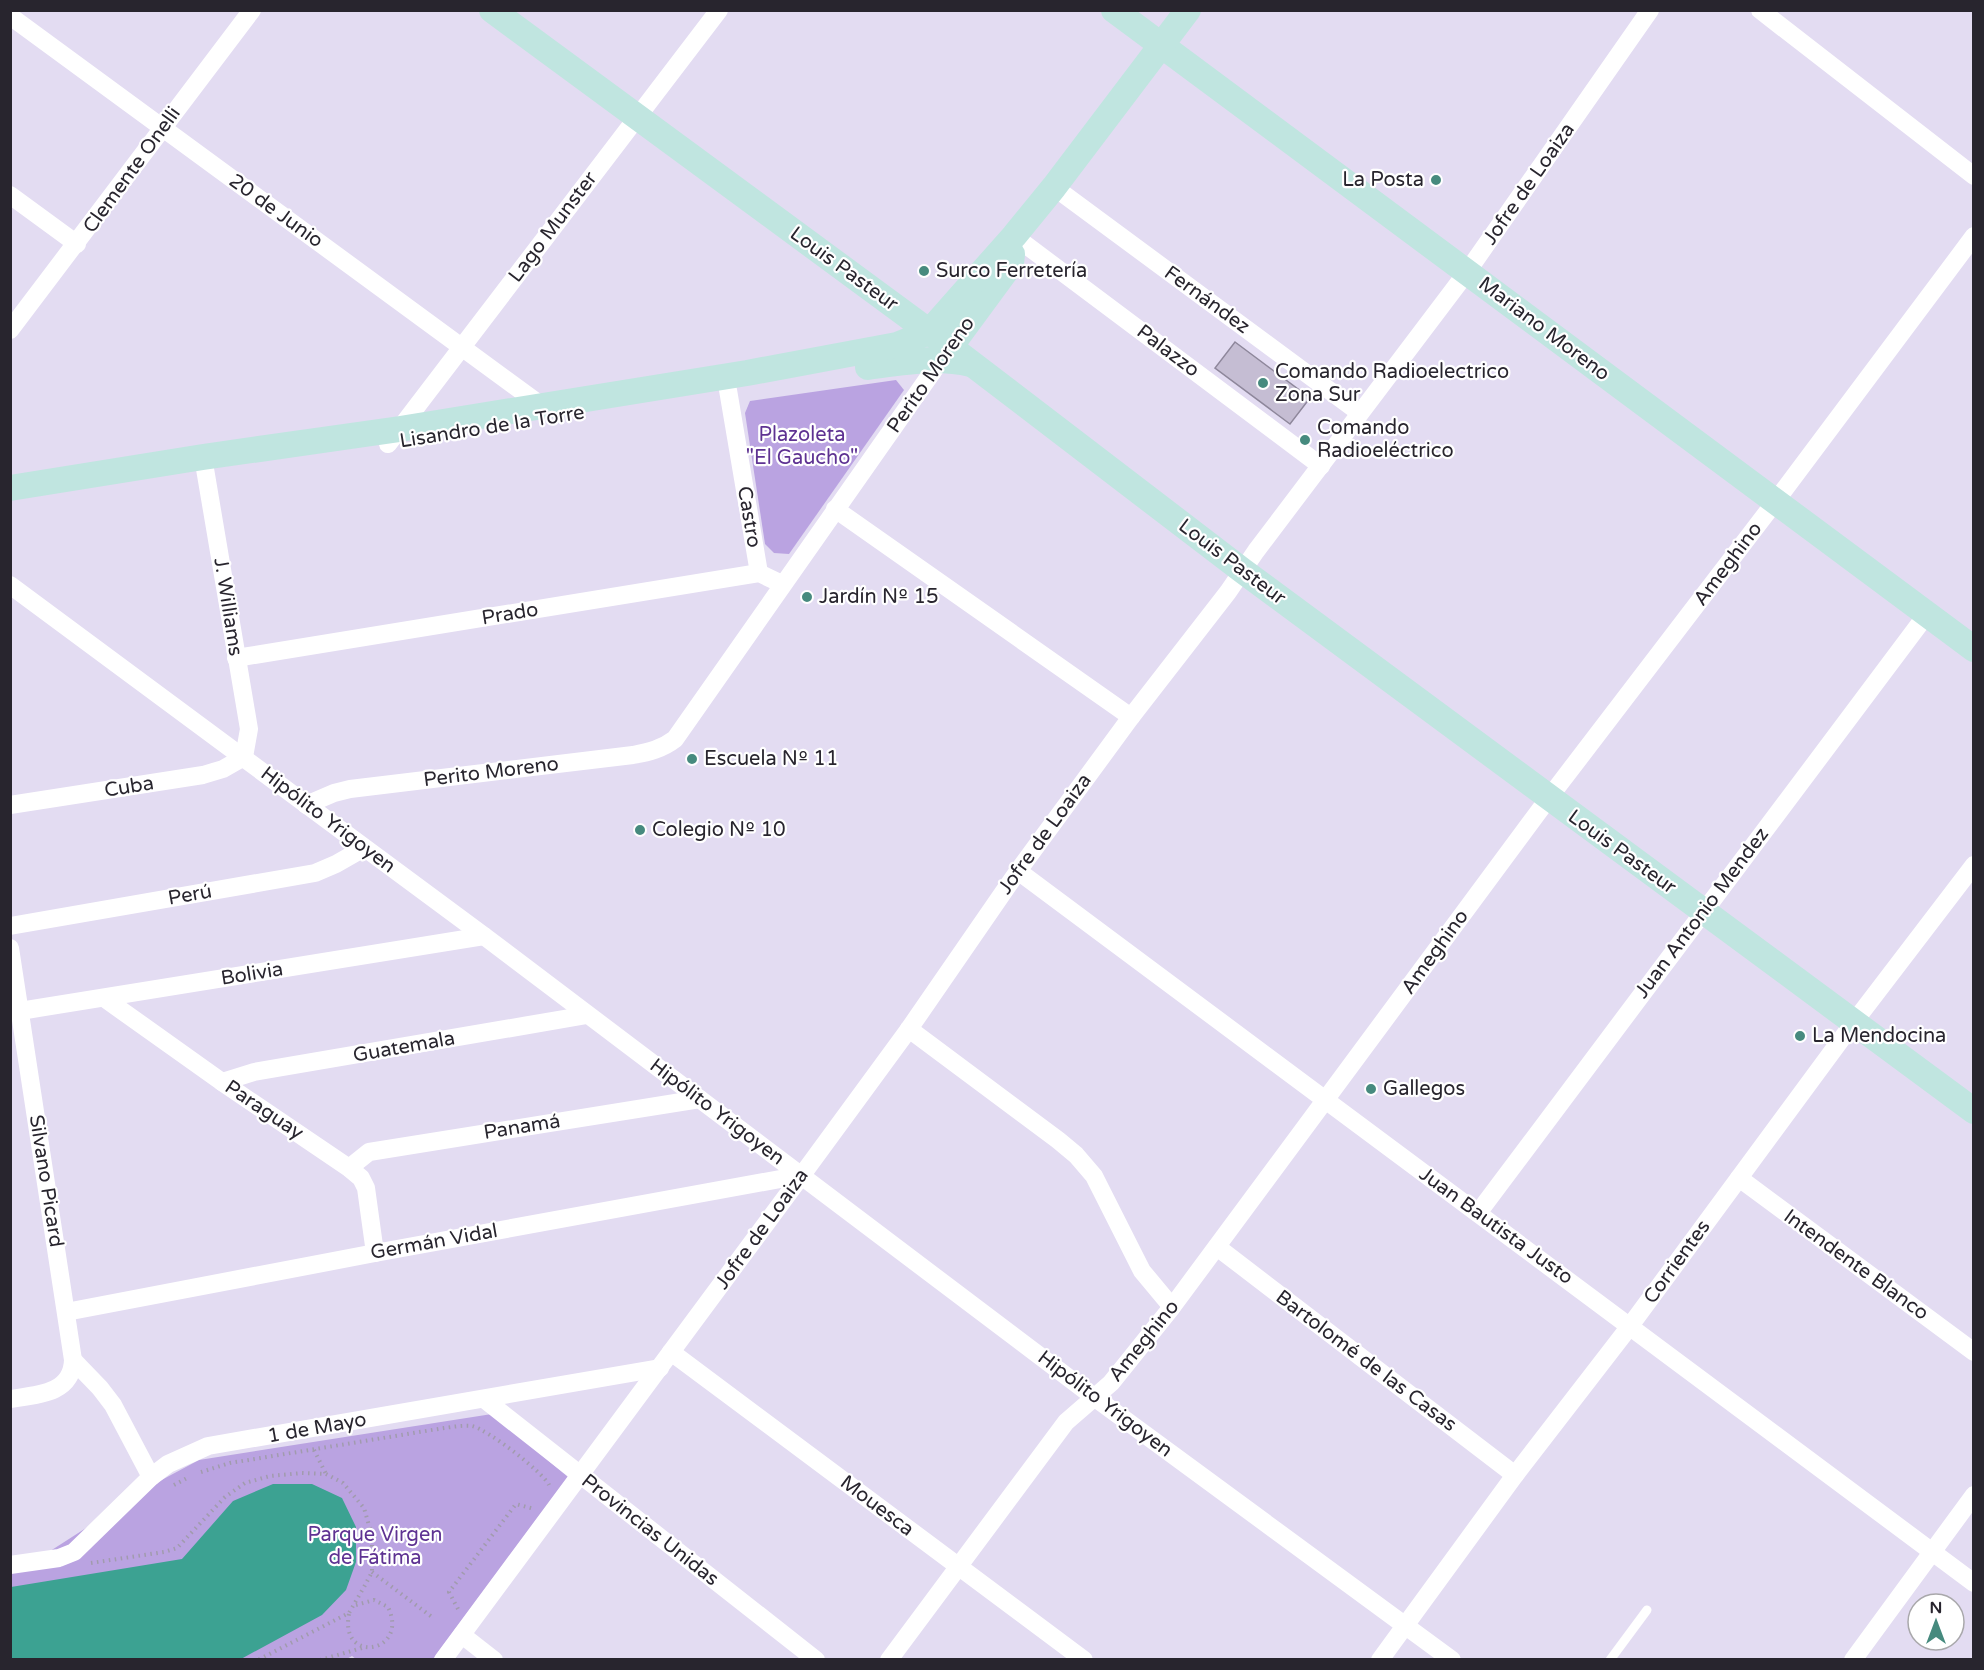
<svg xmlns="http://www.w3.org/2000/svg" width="1984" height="1670" font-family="'Varela Round',sans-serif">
<rect width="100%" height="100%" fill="#e3dcf2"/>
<g fill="#baa3e1">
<path d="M 896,380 L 904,390 L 789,554 L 774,553 L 765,544 L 745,413 L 750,401 Z"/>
<path d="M 492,1414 L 568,1477 L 433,1659 L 357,1660 L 352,1656 L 345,1660 L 11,1660 L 11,1567 L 30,1564 L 156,1483 L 199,1460 Z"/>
</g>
<path fill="#3ca292" d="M 273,1484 L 312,1484 L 342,1498 L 356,1527 L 356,1562 L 346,1590 L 322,1615 L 241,1659 L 11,1659 L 11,1587 L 182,1559 L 233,1501 Z"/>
<path fill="#c5bdd3" stroke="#8e879b" stroke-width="1.5" d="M 1235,342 L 1310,398 L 1290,424 L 1215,368 Z"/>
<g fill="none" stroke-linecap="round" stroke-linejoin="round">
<g stroke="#a19bad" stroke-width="4" stroke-dasharray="1.5 4.5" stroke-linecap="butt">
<path d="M 314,1450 L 326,1474"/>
<path d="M 201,1472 L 230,1463 L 444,1428 C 452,1427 463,1425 472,1426 C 487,1429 543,1472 549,1485"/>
<path d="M 174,1485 L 189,1477"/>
<path d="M 91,1563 L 164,1552 L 177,1548 L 225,1497 L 245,1483 L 270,1476 L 302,1473 L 326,1474 L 343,1483 L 364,1508 L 372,1536 L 372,1572 L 364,1587 L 349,1613 L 258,1660"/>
<path d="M 372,1572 L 432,1617"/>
<path d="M 458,1609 L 449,1592 L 516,1504 L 534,1509"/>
<path d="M 349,1614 C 339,1665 410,1653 388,1607 L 374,1600 L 356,1605"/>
<path d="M 320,1660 L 362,1648"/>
</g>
<path stroke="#fff" stroke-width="9" d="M 1610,1660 L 1647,1610"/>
<g stroke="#fff" stroke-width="18">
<path d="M 1760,10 L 1974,176"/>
<path d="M 10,16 L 542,406"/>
<path d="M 1054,187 L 1360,413"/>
<path d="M 10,195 L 77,244"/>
<path d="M 1014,236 L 1321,466"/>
<path d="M 10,330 L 252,10"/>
<path d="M 728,390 L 759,573"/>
<path d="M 388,444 L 719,10"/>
<path d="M 835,509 L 1131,717"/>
<path d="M 10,585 L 484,936 L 1094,1397 L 1452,1660"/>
<path d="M 236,658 L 759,573 L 782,584"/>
<path d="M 10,805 L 203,775 L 223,769 L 244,757 L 249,729 L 203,457"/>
<path d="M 306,805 L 334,793 L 350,789 L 633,755 C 649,752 662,749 675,739 L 945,354"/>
<path d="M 1018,871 L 1974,1583"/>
<path d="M 10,926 L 315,873 L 336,864 L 364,848"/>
<path d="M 10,948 L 73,1360 C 72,1394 37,1395 10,1399"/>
<path d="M 104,998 L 222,1082 L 349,1168 L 361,1178 L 366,1188 L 375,1253"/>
<path d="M 20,1011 L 484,936"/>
<path d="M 909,1029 L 1058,1140 L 1076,1155 L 1094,1176 L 1142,1271 L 1172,1307"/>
<path d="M 222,1082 L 254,1072 L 587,1015"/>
<path d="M 349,1168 L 369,1152 L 700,1099"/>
<path d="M 1739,1178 L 1974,1352"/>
<path d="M 1478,1213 L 1927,614"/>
<path d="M 1217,1247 L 1515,1475"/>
<path d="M 66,1312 L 375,1253 L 802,1175"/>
<path d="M 671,1352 L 1084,1660"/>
<path d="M 73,1360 L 100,1388 L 113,1405 L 151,1477"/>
<path d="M 484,1399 L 816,1660"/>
<path d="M 10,1565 L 59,1558 L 74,1552 L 151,1477 L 168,1464 L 208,1446 L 660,1368"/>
<path d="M 462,1635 L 494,1660"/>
<path d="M 443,1660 L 802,1175 L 909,1029 L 1018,871 L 1131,717 L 1228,592 L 1256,551 L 1467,272 L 1650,10"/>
<path d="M 889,1660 L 1066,1422 L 1111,1383 L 1172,1307 L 1548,799 L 1775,502 L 1974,236"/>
<path d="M 1380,1660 L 1515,1475 L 1630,1326 L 1854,1022 L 1974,865"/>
<path d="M 1853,1660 L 1974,1495"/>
</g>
<g stroke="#c0e5e0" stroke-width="26">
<path d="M 492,10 L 950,347 L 1243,571 L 1974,1111"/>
<path d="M 1114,10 L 1974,649"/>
<path d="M 950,347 L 1011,264 L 1012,254"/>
<path d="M 868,367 C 902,362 936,356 971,364"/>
<path d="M 10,488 L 203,457 L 400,429 L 747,373 L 897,345 L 929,332 L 1014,236 L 1054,187 L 1188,10"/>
</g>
</g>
<g fill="#468a7e" stroke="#fff" stroke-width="2">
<circle cx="1436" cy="180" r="6"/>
<circle cx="924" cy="271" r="6"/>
<circle cx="1263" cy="383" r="6"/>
<circle cx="1305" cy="440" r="6"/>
<circle cx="807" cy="597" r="6"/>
<circle cx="692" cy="759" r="6"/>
<circle cx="640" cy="830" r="6"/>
<circle cx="1800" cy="1036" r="6"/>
<circle cx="1371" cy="1089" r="6"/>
</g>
<g text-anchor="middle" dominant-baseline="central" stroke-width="4.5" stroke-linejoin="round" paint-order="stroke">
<g font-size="20" fill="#28252e" stroke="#fff">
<text transform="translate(132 170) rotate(-54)">Clemente Onelli</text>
<text transform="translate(1529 184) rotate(-55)">Jofre de Loaiza</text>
<text transform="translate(276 211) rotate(36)">20 de Junio</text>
<text transform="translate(553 227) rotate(-53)">Lago Munster</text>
<text transform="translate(844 269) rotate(36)">Louis Pasteur</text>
<text transform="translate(1207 300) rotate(36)">Fernández</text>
<text transform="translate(1544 329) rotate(37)">Mariano Moreno</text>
<text transform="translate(1168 351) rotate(37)">Palazzo</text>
<text transform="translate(931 375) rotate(-55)">Perito Moreno</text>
<text transform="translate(492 427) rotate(-9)">Lisandro de la Torre</text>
<text transform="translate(749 517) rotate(80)">Castro</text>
<text transform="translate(1232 562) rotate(37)">Louis Pasteur</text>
<text transform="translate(1728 564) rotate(-53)">Ameghino</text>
<text transform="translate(228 607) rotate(81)">J. Williams</text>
<text transform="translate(510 614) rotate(-9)">Prado</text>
<text transform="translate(491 772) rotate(-7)">Perito Moreno</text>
<text transform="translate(129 787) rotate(-9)">Cuba</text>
<text transform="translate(328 820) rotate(37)">Hipólito Yrigoyen</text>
<text transform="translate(1045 834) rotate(-54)">Jofre de Loaiza</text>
<text transform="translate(1622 852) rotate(36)">Louis Pasteur</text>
<text transform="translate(190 895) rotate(-10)">Perú</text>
<text transform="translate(1702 913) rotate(-53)">Juan Antonio Mendez</text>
<text transform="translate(1435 952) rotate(-54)">Ameghino</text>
<text transform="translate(252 974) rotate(-9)">Bolivia</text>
<text transform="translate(404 1047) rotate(-10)">Guatemala</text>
<text transform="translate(264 1110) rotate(34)">Paraguay</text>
<text transform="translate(717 1112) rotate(37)">Hipólito Yrigoyen</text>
<text transform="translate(522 1127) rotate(-9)">Panamá</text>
<text transform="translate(46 1181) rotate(81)">Silvano Picard</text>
<text transform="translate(1496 1226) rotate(36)">Juan Bautista Justo</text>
<text transform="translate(762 1229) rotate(-54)">Jofre de Loaiza</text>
<text transform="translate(434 1242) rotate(-10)">Germán Vidal</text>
<text transform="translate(1677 1262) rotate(-54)">Corrientes</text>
<text transform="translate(1856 1265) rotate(36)">Intendente Blanco</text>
<text transform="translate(1144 1341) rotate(-51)">Ameghino</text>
<text transform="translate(1366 1361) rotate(37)">Bartolomé de las Casas</text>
<text transform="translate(1105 1404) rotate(37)">Hipólito Yrigoyen</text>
<text transform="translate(317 1428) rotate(-10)">1 de Mayo</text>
<text transform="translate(877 1506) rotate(37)">Mouesca</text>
<text transform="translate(650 1530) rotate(38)">Provincias Unidas</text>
</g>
<g font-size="20" fill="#28252e" stroke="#fff" text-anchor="start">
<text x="1424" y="180" text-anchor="end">La Posta</text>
<text x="936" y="271">Surco Ferretería</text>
<text x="1275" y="372">Comando Radioelectrico<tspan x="1275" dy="23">Zona Sur</tspan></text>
<text x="1317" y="428">Comando<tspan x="1317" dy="23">Radioeléctrico</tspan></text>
<text x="819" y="597">Jardín Nº 15</text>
<text x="704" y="759">Escuela Nº 11</text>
<text x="652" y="830">Colegio Nº 10</text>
<text x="1812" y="1036">La Mendocina</text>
<text x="1383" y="1089">Gallegos</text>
</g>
<g font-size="20" fill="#5e3292" stroke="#fff">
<text x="802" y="435">Plazoleta<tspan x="802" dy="23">"El Gaucho"</tspan></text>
<text x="375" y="1535">Parque Virgen<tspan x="375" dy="23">de Fátima</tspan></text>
</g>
</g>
<rect width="1984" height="1670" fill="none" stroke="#28252e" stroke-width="24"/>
<g transform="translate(1936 1622)"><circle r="28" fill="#ffffff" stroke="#a9a8ab" stroke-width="1.5"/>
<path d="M0-4.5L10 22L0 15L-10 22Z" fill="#468a7e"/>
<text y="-9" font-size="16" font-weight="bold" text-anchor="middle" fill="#28252e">N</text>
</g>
</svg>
